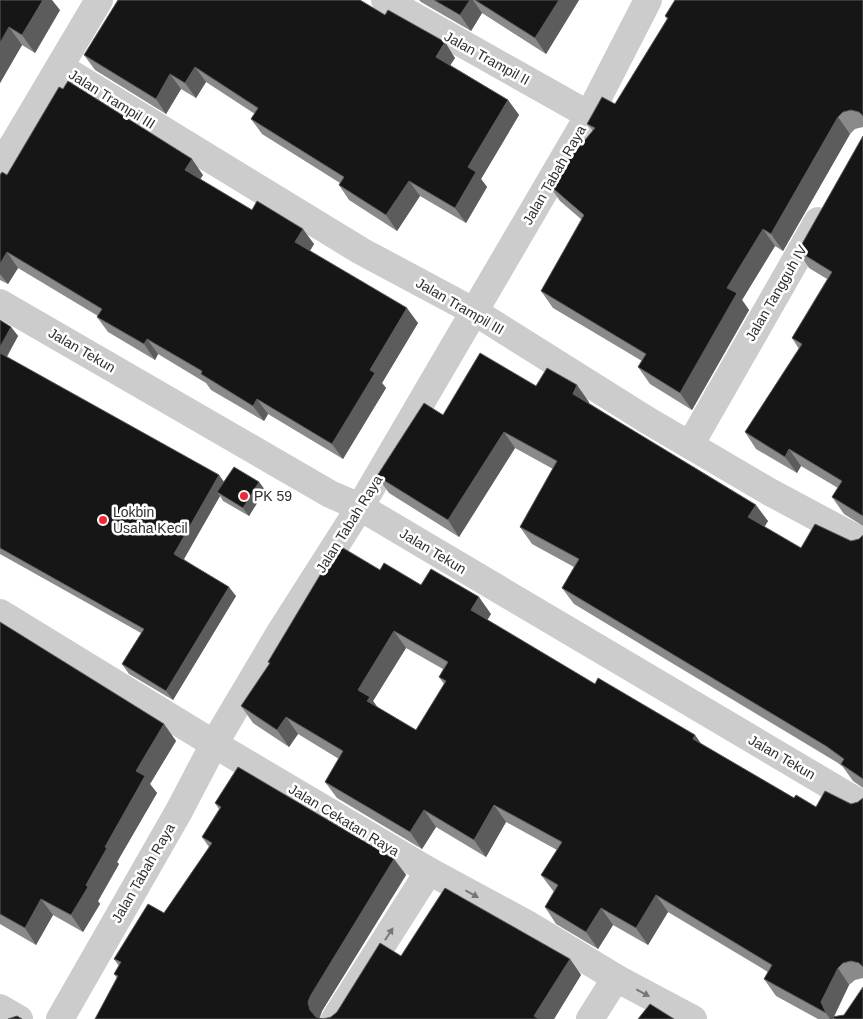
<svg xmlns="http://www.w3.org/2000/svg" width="863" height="1019" font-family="Helvetica,sans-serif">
<rect width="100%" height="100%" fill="#fff"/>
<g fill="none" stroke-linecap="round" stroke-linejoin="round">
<g stroke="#ccc" stroke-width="28">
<path d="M 385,0 L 589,115"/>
<path d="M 60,67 L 361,251 L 475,312 L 647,420 L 768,491 L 863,542"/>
<path d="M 0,167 L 99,0"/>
<path d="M 0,303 L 330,494 L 360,507 L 863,805"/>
<path d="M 690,445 L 818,221"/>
<path d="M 0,613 L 214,744 L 429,871 L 527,924 L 616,978 L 693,1019"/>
<path d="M 0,1008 L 19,1019"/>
<path d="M 60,1019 L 179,811 L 214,744 L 281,631 L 360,507 L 589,115 L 648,0"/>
<path d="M 335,1019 L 429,871"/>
<path d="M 590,1019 L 616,978"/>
</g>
</g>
<g fill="#8a8a8a" fill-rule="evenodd">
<path d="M 0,0 L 60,10 L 35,53 L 22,45 L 0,83 Z"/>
<path d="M 419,0 L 579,0 L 546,54 L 482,13 L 471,31 L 421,2 Z"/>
<path d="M 863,0 L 863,127 L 855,129 L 850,134 L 783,251 L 775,246 L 742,300 L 749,310 L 692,410 L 650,384 L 638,367 L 642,361 L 553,308 L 541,291 L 582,220 L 560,201 L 548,184 L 593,131 L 587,124 L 615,104 L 667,19 L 665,16 Z"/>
<path d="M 84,55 L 455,58 L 450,65 L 508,100 L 519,115 L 481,179 L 487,187 L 466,223 L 420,196 L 397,231 L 349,200 L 339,185 L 340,183 L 262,134 L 251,119 L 255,114 L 206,82 L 196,98 L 181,89 L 166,114 L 95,70 Z"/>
<path d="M 863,136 L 863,526 L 844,514 L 832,497 L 838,488 L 801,466 L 797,473 L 756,449 L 745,432 L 799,349 L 792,338 L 827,279 L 809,268 L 798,251 Z"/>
<path d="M 0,175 L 203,175 L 200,179 L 252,210 L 314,244 L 310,251 L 418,323 L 382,383 L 386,388 L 343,459 L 268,414 L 264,421 L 211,390 L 206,383 L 158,354 L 155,360 L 108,332 L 97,317 L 98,316 L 18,268 L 8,284 L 0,280 Z"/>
<path d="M 0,320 L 11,327 L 18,336 L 7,357 L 219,475 L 224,482 L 259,482 L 265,490 L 249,516 L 223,501 L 220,496 L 184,559 L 236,596 L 173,700 L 129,674 L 122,664 L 141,633 L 0,554 Z"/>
<path d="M 536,386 L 589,402 L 589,403 L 768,521 L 764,527 L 801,548 L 851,541 L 859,539 L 863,535 L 863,788 L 853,781 L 843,767 L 838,763 L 574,604 L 562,588 L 574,567 L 532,544 L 520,527 L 553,469 L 515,448 L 459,537 L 389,493 L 377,476 L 443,415 Z"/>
<path d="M 380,570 L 421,585 L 491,614 L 487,620 L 595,684 L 695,735 L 700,743 L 794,798 L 816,807 L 851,804 L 858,802 L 863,798 L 863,978 L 855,980 L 849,985 L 833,1016 L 863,1019 L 833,1019 L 833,1018 L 833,1019 L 818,1019 L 776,996 L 764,979 L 768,972 L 668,912 L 648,945 L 613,925 L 598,949 L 556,924 L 545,907 L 554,892 L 541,875 L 557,850 L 506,822 L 486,857 L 436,827 L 422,849 L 337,798 L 325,782 L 339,759 L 298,734 L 289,747 L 253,723 L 241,706 L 269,664 L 268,662 ZM 406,648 L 443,669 L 439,677 L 444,684 L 416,730 L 377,707 L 373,701 Z"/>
<path d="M 0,622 L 164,724 L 176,741 L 150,784 L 157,793 L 117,862 L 119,864 L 98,901 L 100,904 L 83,932 L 53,915 L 36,945 L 0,924 Z"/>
<path d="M 215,803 L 394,859 L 406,875 L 322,1011 L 320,1018 L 323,1019 L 331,1017 L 401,956 L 570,959 L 581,975 L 554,1019 L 95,1019 L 117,978 L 114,974 L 119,966 L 114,959 L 164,913 L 209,847 L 202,837 L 219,809 Z"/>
</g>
<g fill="#5c5c5c">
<path d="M 43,0 L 52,0 L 60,10 L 35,53 L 22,35 Z"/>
<path d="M 470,0 L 473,0 L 482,13 L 471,31 L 460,15 Z"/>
<path d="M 559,0 L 579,0 L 546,54 L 535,38 Z"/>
<path d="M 9,27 L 22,45 L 0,83 L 0,43 Z"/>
<path d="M 445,42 L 455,58 L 446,72 L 436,57 Z"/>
<path d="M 195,67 L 206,82 L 196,98 L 185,83 Z"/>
<path d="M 170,74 L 181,89 L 166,114 L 156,99 Z"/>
<path d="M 508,100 L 519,115 L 481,179 L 487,187 L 466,223 L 455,208 L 468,167 Z"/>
<path d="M 838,117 L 850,134 L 783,251 L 771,234 Z"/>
<path d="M 192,159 L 203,175 L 196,186 L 185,170 Z"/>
<path d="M 409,181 L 420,196 L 397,231 L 386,215 Z"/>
<path d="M 303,229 L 314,244 L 306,257 L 295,242 Z"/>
<path d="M 763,229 L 775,246 L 742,300 L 749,310 L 692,410 L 680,393 L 727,288 Z"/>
<path d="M 7,252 L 18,268 L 8,284 L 0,274 L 0,264 Z"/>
<path d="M 407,308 L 418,323 L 382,383 L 386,388 L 343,459 L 332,444 L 370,370 Z"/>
<path d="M 11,327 L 18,336 L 4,361 L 0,355 L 0,347 Z"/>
<path d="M 147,339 L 158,354 L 155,360 L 144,344 Z"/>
<path d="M 577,385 L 589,402 L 584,411 L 573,394 Z"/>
<path d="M 257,399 L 268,414 L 264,421 L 253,406 Z"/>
<path d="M 504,432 L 515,448 L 459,537 L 448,520 Z"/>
<path d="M 789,449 L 801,466 L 797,473 L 785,457 Z"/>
<path d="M 219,475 L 226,485 L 217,492 L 220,496 L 181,564 L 174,554 Z"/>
<path d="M 259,482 L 265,490 L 249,516 L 243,508 Z"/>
<path d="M 756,505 L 768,521 L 760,534 L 748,517 Z"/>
<path d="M 229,587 L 236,596 L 173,700 L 166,691 Z"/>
<path d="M 479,597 L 491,614 L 483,627 L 471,610 Z"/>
<path d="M 394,631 L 406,648 L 373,701 L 382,713 L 379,718 L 358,690 Z"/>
<path d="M 286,717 L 298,734 L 289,747 L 277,730 Z"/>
<path d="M 164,724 L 176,741 L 150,784 L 157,793 L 117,862 L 119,864 L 98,901 L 100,904 L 83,932 L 71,915 L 105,847 L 136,771 Z"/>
<path d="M 695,735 L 707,752 L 693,739 Z"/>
<path d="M 494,805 L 506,822 L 486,857 L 474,840 Z"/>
<path d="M 424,810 L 436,827 L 422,849 L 410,832 Z"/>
<path d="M 394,859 L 406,875 L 322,1011 L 319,1018 L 316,1019 L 310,1010 L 308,1002 L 311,995 Z"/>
<path d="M 656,895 L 668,912 L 648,945 L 636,928 Z"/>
<path d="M 41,899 L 53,915 L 36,945 L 25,928 Z"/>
<path d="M 601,908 L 613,925 L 598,949 L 586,932 Z"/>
<path d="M 570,959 L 581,975 L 554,1019 L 536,1019 L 534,1016 Z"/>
<path d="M 838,968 L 849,985 L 833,1019 L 830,1019 L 826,1013 L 821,1002 Z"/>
</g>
<g fill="#161616" stroke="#5c5c5c" fill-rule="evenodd">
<path d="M 0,0 L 43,0 L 22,35 L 9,27 L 0,43 Z"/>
<path d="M 118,0 L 360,0 L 385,15 L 388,10 L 445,42 L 436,57 L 508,100 L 468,167 L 476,172 L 455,208 L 409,181 L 386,215 L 339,185 L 344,177 L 251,119 L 258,108 L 195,67 L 185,83 L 170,74 L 156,99 L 84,55 Z"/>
<path d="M 434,0 L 470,0 L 460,15 Z"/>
<path d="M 475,0 L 559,0 L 535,38 Z"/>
<path d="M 675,0 L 863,0 L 863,116 L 859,112 L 851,110 L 843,112 L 838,117 L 771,234 L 763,229 L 727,288 L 737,293 L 680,393 L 638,367 L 646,354 L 541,291 L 584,215 L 548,184 L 595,128 L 587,124 L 602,97 L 615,104 L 668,18 L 665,16 Z"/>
<path d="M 68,81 L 192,159 L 185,170 L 252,210 L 257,201 L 303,229 L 295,242 L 407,308 L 370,370 L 375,373 L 332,444 L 257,399 L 253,406 L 201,374 L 202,371 L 147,339 L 144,344 L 97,317 L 102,309 L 7,252 L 0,264 L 0,175 L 2,172 L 7,175 L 59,87 L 63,89 Z"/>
<path d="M 863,136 L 863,516 L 832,497 L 842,481 L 789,449 L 785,457 L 745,432 L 802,344 L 792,338 L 832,272 L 798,251 Z"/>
<path d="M 0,320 L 11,327 L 0,347 Z"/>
<path d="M 0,353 L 219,475 L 174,554 L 229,587 L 166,691 L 122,664 L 144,629 L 0,548 Z"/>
<path d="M 480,353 L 536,386 L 547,368 L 577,385 L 573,394 L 756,505 L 748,517 L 801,548 L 815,524 L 851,541 L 859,539 L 863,535 L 863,779 L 841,764 L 844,759 L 826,746 L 562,588 L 579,559 L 520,527 L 557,461 L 504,432 L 448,520 L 377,476 L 424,403 L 443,415 Z"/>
<path d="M 234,467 L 259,482 L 243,508 L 217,492 Z"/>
<path d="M 338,545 L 380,570 L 384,563 L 421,585 L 431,569 L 479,597 L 471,610 L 595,684 L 598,678 L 649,708 L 695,735 L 693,739 L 794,798 L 796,795 L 816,807 L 825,791 L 851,804 L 858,802 L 863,798 L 863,967 L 859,963 L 851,961 L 843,963 L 838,968 L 821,1002 L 826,1013 L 764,979 L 772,965 L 656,895 L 636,928 L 601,908 L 586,932 L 545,907 L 558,885 L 541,875 L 562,842 L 494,805 L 474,840 L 424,810 L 410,832 L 325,782 L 343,751 L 286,717 L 277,730 L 241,706 L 270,663 L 268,662 ZM 394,631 L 448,662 L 439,677 L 446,681 L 416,730 L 367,701 L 370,697 L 358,690 Z"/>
<path d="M 0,622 L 164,724 L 136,771 L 145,776 L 105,847 L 107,848 L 86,885 L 88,887 L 71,915 L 41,899 L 25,928 L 0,914 Z"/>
<path d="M 238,767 L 394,859 L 311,995 L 308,1002 L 310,1010 L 316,1017 L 323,1019 L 331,1017 L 337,1012 L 380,943 L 401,956 L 445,888 L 570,959 L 534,1016 L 539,1019 L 95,1019 L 118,976 L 114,974 L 121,962 L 114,959 L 148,904 L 164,913 L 212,843 L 202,837 L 221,807 L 215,803 Z"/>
<path d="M 863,987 L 863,1019 L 836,1019 L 832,1017 L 844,1015 Z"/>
<path d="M 650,1004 L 674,1019 L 638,1019 Z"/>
<path d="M 17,1016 L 22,1019 L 8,1019 Z"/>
</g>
<defs><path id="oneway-solid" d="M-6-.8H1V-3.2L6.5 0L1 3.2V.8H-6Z" transform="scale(1.25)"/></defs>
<g fill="#767676">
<use href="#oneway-solid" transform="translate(472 894) rotate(29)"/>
<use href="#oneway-solid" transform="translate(389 934) rotate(-57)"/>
<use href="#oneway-solid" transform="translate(643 993) rotate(28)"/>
</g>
<g fill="#f12738" stroke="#fff" stroke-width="2">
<circle cx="244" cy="496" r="5"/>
<circle cx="103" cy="520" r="5"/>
</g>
<g text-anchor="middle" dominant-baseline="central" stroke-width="5" stroke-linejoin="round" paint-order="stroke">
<g font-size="14" fill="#2f2f2f" stroke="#fff">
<text transform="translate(487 58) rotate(29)">Jalan Trampil II</text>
<text transform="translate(112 99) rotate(32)">Jalan Trampil III</text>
<text transform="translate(554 175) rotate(-60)">Jalan Tabah Raya</text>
<text transform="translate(776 293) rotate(-60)">Jalan Tangguh IV</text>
<text transform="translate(460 306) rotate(30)">Jalan Trampil III</text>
<text transform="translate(82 350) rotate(30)">Jalan Tekun</text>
<text transform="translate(349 524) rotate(-58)">Jalan Tabah Raya</text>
<text transform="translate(433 551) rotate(31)">Jalan Tekun</text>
<text transform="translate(782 757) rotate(30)">Jalan Tekun</text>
<text transform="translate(344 820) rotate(31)">Jalan Cekatan Raya</text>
<text transform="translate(143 873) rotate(-60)">Jalan Tabah Raya</text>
</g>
<g font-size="14" fill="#2f2f2f" stroke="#fff" text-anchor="start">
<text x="254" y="496">PK 59</text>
<text x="113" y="512">Lokbin<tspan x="113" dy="16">Usaha Kecil</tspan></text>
</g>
</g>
</svg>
